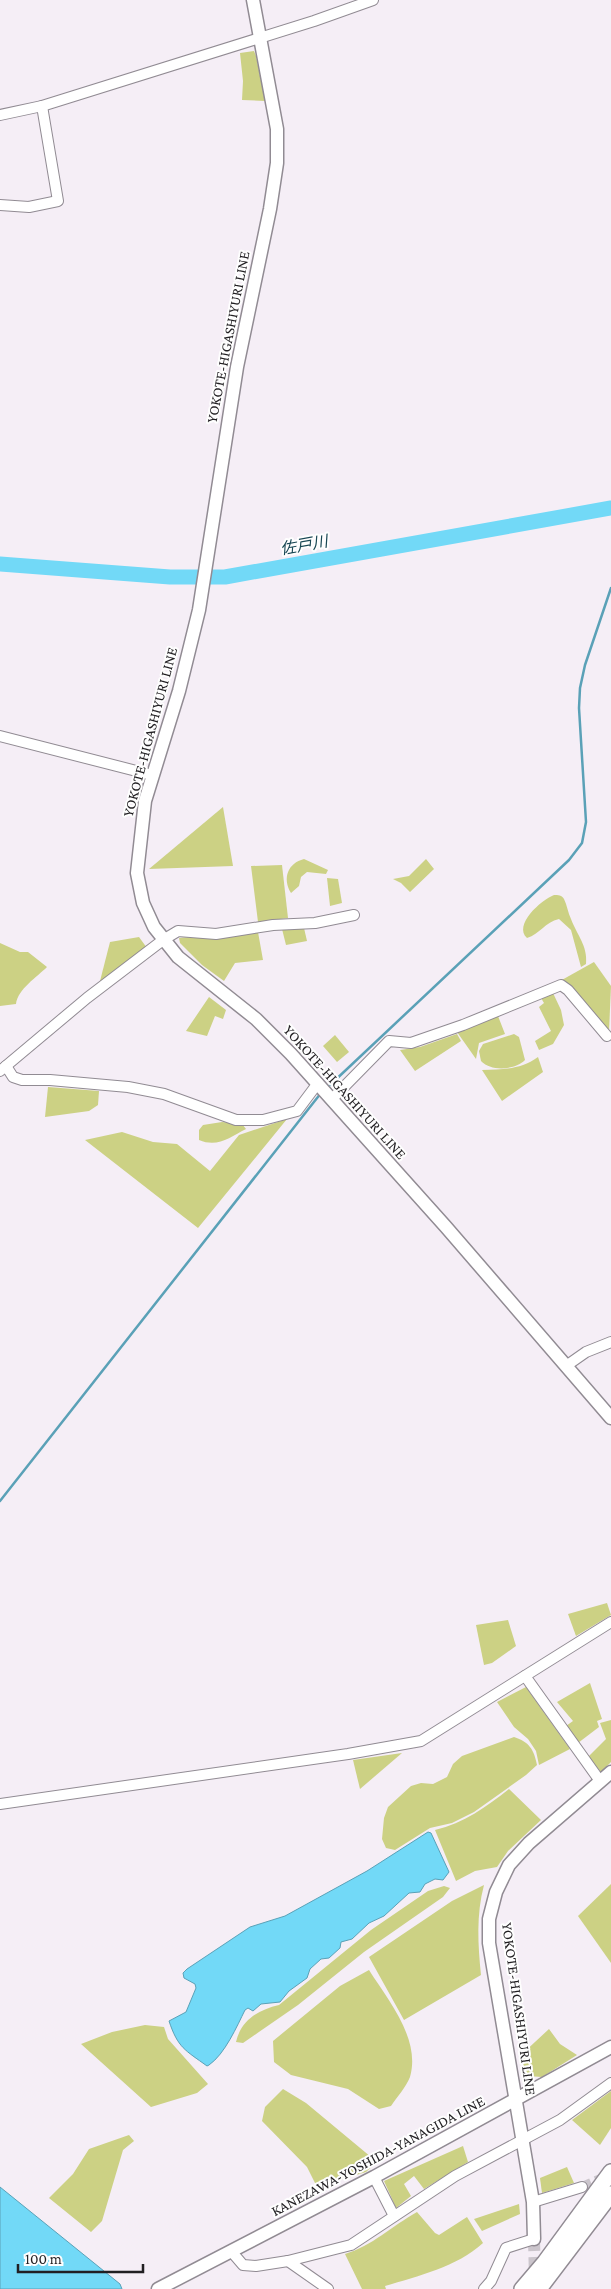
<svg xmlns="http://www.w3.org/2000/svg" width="611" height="2289" font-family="'Crimson Pro','Noto Sans JP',serif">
<rect width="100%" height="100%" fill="#f5eef6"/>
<g fill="#ccd184">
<path d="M 254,51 L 256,56 L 265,101 L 242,100 L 243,81 L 240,53 Z"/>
<path d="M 223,807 L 233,866 L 149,869 Z"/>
<path d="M 304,859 L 328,870 L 326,874 L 307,872 L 301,877 L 299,886 L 291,893 C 282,878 288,863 304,859 Z"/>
<path d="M 426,859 L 434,869 L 410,892 L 401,883 L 393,879 L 409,876 Z"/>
<path d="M 282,865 L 288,918 L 258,922 L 251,866 Z"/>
<path d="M 327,878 L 338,879 L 342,903 L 330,906 Z"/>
<path d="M 554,895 C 558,895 562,895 564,899 C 567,905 568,913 571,919 C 577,935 588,946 586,964 L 581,967 L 571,930 L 559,919 C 545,922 540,934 527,938 C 513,925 541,900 554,895 Z"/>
<path d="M 304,928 L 307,941 L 286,945 L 282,929 Z"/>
<path d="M 258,932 L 263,960 L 235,963 L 224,981 L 202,965 L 180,943 L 179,938 C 190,936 204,939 215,938 C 229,937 244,934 258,932 Z"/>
<path d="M 139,937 L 147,948 L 99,985 L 110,942 Z"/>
<path d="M 0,943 L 20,952 L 28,952 L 47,967 C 37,977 18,989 16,1004 L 0,1006 Z"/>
<path d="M 594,962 L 611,986 L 609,1032 L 560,981 Z"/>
<path d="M 553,993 L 561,1010 L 564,1025 L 553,1044 L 539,1050 L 535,1041 L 551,1031 L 539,1007 L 544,1003 L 541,998 Z"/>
<path d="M 209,997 L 226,1010 L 223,1019 L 215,1016 L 207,1036 L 186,1031 Z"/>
<path d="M 498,1016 L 505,1034 L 479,1043 L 476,1059 L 457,1032 Z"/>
<path d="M 457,1034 L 461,1041 L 415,1071 L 400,1050 L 420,1047 Z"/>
<path d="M 514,1034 L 519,1037 L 525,1060 C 515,1070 491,1072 481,1061 L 479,1051 L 483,1044 Z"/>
<path d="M 335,1035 L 349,1052 L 337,1062 L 323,1046 Z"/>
<path d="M 538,1057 L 543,1072 L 502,1101 L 482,1070 C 503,1069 520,1070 538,1057 Z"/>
<path d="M 48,1087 L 99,1091 L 98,1105 L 89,1111 L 45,1117 Z"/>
<path d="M 287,1119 L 198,1228 L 85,1140 L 122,1132 L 153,1142 L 177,1144 L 210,1171 L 239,1135 Z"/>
<path d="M 222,1122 L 242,1124 L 246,1129 C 230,1137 218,1148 199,1140 L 199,1130 L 203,1125 Z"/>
<path d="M 607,1603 L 611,1615 L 576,1636 L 568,1614 Z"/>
<path d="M 508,1620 L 516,1646 L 492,1663 L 484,1665 L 476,1625 Z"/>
<path d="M 590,1683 L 602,1719 L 597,1721 L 599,1727 L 578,1743 L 566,1726 L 573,1721 L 557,1702 Z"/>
<path d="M 526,1687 L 570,1749 L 539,1765 L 536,1751 L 528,1739 L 514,1727 L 497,1702 Z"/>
<path d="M 611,1720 L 611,1762 L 601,1772 L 588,1757 L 606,1739 L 600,1723 Z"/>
<path d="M 514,1737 C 529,1742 534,1749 537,1765 L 526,1775 L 474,1812 L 452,1823 L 430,1828 L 395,1850 L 386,1848 L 382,1839 L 384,1818 L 388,1807 L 411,1786 L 421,1783 L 433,1784 L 447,1777 L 453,1764 L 462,1756 Z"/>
<path d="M 402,1753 L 360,1789 L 353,1760 Z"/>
<path d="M 509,1789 L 541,1820 L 508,1851 L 497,1867 L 475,1871 L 456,1881 L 435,1830 C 464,1823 486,1807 509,1789 Z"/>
<path d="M 611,1884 L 611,1963 L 578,1916 Z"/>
<path d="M 484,1885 C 476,1915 478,1945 481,1975 L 404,2020 L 369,1957 L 452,1901 Z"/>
<path d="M 444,1886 L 450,1888 L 443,1897 L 364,1952 L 298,2005 L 243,2043 L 236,2042 C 241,2020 258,2010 279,2005 L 371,1930 L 428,1891 Z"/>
<path d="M 369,1970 C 388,2000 421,2039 410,2077 C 406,2087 397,2097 391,2106 L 379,2109 L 348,2089 L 291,2075 L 274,2062 L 273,2041 L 340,1986 Z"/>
<path d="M 145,2025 L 164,2027 L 168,2039 L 208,2084 L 197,2093 L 151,2107 L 81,2044 L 112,2032 Z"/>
<path d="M 549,2029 L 560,2044 L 577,2055 L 542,2077 L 528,2076 L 524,2071 L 521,2055 Z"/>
<path d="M 283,2089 L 306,2103 L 377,2162 L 366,2172 L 317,2187 L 307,2167 L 262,2121 L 265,2107 Z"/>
<path d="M 611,2091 L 611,2128 L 600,2145 L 572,2120 Z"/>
<path d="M 129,2135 L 134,2141 L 123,2150 L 102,2221 L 91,2232 L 49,2198 L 73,2174 L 89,2149 Z"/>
<path d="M 463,2146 L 468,2162 L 424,2189 L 414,2176 L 404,2184 L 411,2196 L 396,2208 L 384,2181 Z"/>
<path d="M 567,2167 L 574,2183 L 542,2193 L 540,2178 Z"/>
<path d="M 519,2204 L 520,2214 L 482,2231 L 474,2219 Z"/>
<path d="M 417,2212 L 435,2233 L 439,2235 L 467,2217 L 483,2243 C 457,2267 418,2276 385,2286 L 386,2289 L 362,2289 L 345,2254 C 372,2246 392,2226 417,2212 Z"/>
</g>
<g fill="#72d9f7" stroke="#5aa1b7">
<path d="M 428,1832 L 431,1833 L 449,1872 L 443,1880 L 435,1879 L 425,1884 L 420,1892 L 409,1893 L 384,1916 L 369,1923 L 352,1939 L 341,1942 L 340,1948 L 329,1958 L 321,1959 L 310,1969 L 307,1978 L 289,1991 L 280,2002 L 261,2004 L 253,2011 L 248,2008 L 245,2010 C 237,2026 225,2054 209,2065 L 207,2066 C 185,2050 178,2048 169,2021 L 186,2012 L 196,1988 L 195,1984 L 184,1978 L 183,1973 L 187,1969 L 250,1927 L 285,1916 L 367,1871 Z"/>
<path d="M 0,2187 L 120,2284 L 122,2289 L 0,2289 Z"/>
</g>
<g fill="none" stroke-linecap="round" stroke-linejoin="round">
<g stroke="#5aa1b7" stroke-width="2.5">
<path d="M 330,1085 L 569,860 L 582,843 L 586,822 L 579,708 L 580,688 L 585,665 L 611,588"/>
<path d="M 0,1501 L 321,1093"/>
</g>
<path stroke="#72d9f7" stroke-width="15" d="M 0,564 L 170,577 L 225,577 L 611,508"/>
<path stroke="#cbc5cc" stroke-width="10" stroke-dasharray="10 5" stroke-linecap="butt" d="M 582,2187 L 605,2177"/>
<path stroke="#cbc5cc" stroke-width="12" stroke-dasharray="12 6" stroke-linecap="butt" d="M 534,2239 L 535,2279"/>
<defs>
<g id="minor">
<path d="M 0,115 L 42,106 L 314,21 L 373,0"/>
<path d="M 0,205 L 29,207 L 58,201 L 42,106"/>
<path d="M 0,736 L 152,775"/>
<path d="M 6,1066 L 13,1077 L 22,1080 L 50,1080 L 128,1087 L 164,1094 L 236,1120 L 263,1120 L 297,1111 L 318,1083"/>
<path d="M 0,1071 L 87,998 L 163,940 L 178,931 L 216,934 L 273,925 L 315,923 L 354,915"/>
<path d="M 332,1099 L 389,1041 L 411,1043 L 463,1025 L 561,985 L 568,990 L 607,1036"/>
<path d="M 566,1366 L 586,1352 L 611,1342"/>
<path d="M 525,1676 L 600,1781"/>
<path d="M 0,1804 L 348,1754 L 421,1741 L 611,1622"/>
<path d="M 374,2177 L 394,2216"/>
<path d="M 533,2202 L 582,2187"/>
<path d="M 231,2251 L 243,2265 L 256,2266 L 288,2261 L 351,2245 L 455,2176 L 560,2120 L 611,2083"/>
<path d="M 288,2261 L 328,2289"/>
<path d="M 484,2289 L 491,2281 L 506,2248 L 534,2239"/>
</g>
<g id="major">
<path d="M 253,0 L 277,129 L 277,163 L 270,209 L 237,367 L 199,610 L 179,691 L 145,801 L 137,873 L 143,903 L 154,927 L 178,957 L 256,1019 L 291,1054 L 446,1227 L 611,1418"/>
<path d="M 534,2239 L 533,2202 L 489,1943 L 489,1919 L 496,1892 L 509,1865 L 529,1843 L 611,1772"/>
<path d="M 158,2289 L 374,2177 L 611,2047"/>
</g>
<g id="highway">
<path d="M 522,2289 L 545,2262 L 611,2172"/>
<path d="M 539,2289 L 611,2194"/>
</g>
</defs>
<use href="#minor" stroke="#918b93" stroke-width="12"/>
<use href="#major" stroke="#918b93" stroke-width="15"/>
<use href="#highway" stroke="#918b93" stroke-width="18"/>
<use href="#minor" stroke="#fff" stroke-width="10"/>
<use href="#major" stroke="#fff" stroke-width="12"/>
<use href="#highway" stroke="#fff" stroke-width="15"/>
</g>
<g text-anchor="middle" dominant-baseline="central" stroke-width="4" stroke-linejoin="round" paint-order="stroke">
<g font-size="15" fill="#211f22" stroke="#fefefe">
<text transform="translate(228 337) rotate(-79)">YOKOTE-HIGASHIYURI LINE</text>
<text transform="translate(150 732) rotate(-75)">YOKOTE-HIGASHIYURI LINE</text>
<text transform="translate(345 1092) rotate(48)">YOKOTE-HIGASHIYURI LINE</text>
<text transform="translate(519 2009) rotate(82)">YOKOTE-HIGASHIYURI LINE</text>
<text transform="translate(378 2156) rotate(-28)">KANEZAWA-YOSHIDA-YANAGIDA LINE</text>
</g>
<g font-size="16" font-style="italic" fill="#184653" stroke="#fefefe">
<text transform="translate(304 545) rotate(-10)">佐戸川</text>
</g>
</g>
<path d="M18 2264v8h125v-8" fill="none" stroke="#211f22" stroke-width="2.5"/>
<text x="25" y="2264" font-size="15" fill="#211f22" stroke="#fefefe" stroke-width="4" paint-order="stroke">100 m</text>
</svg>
